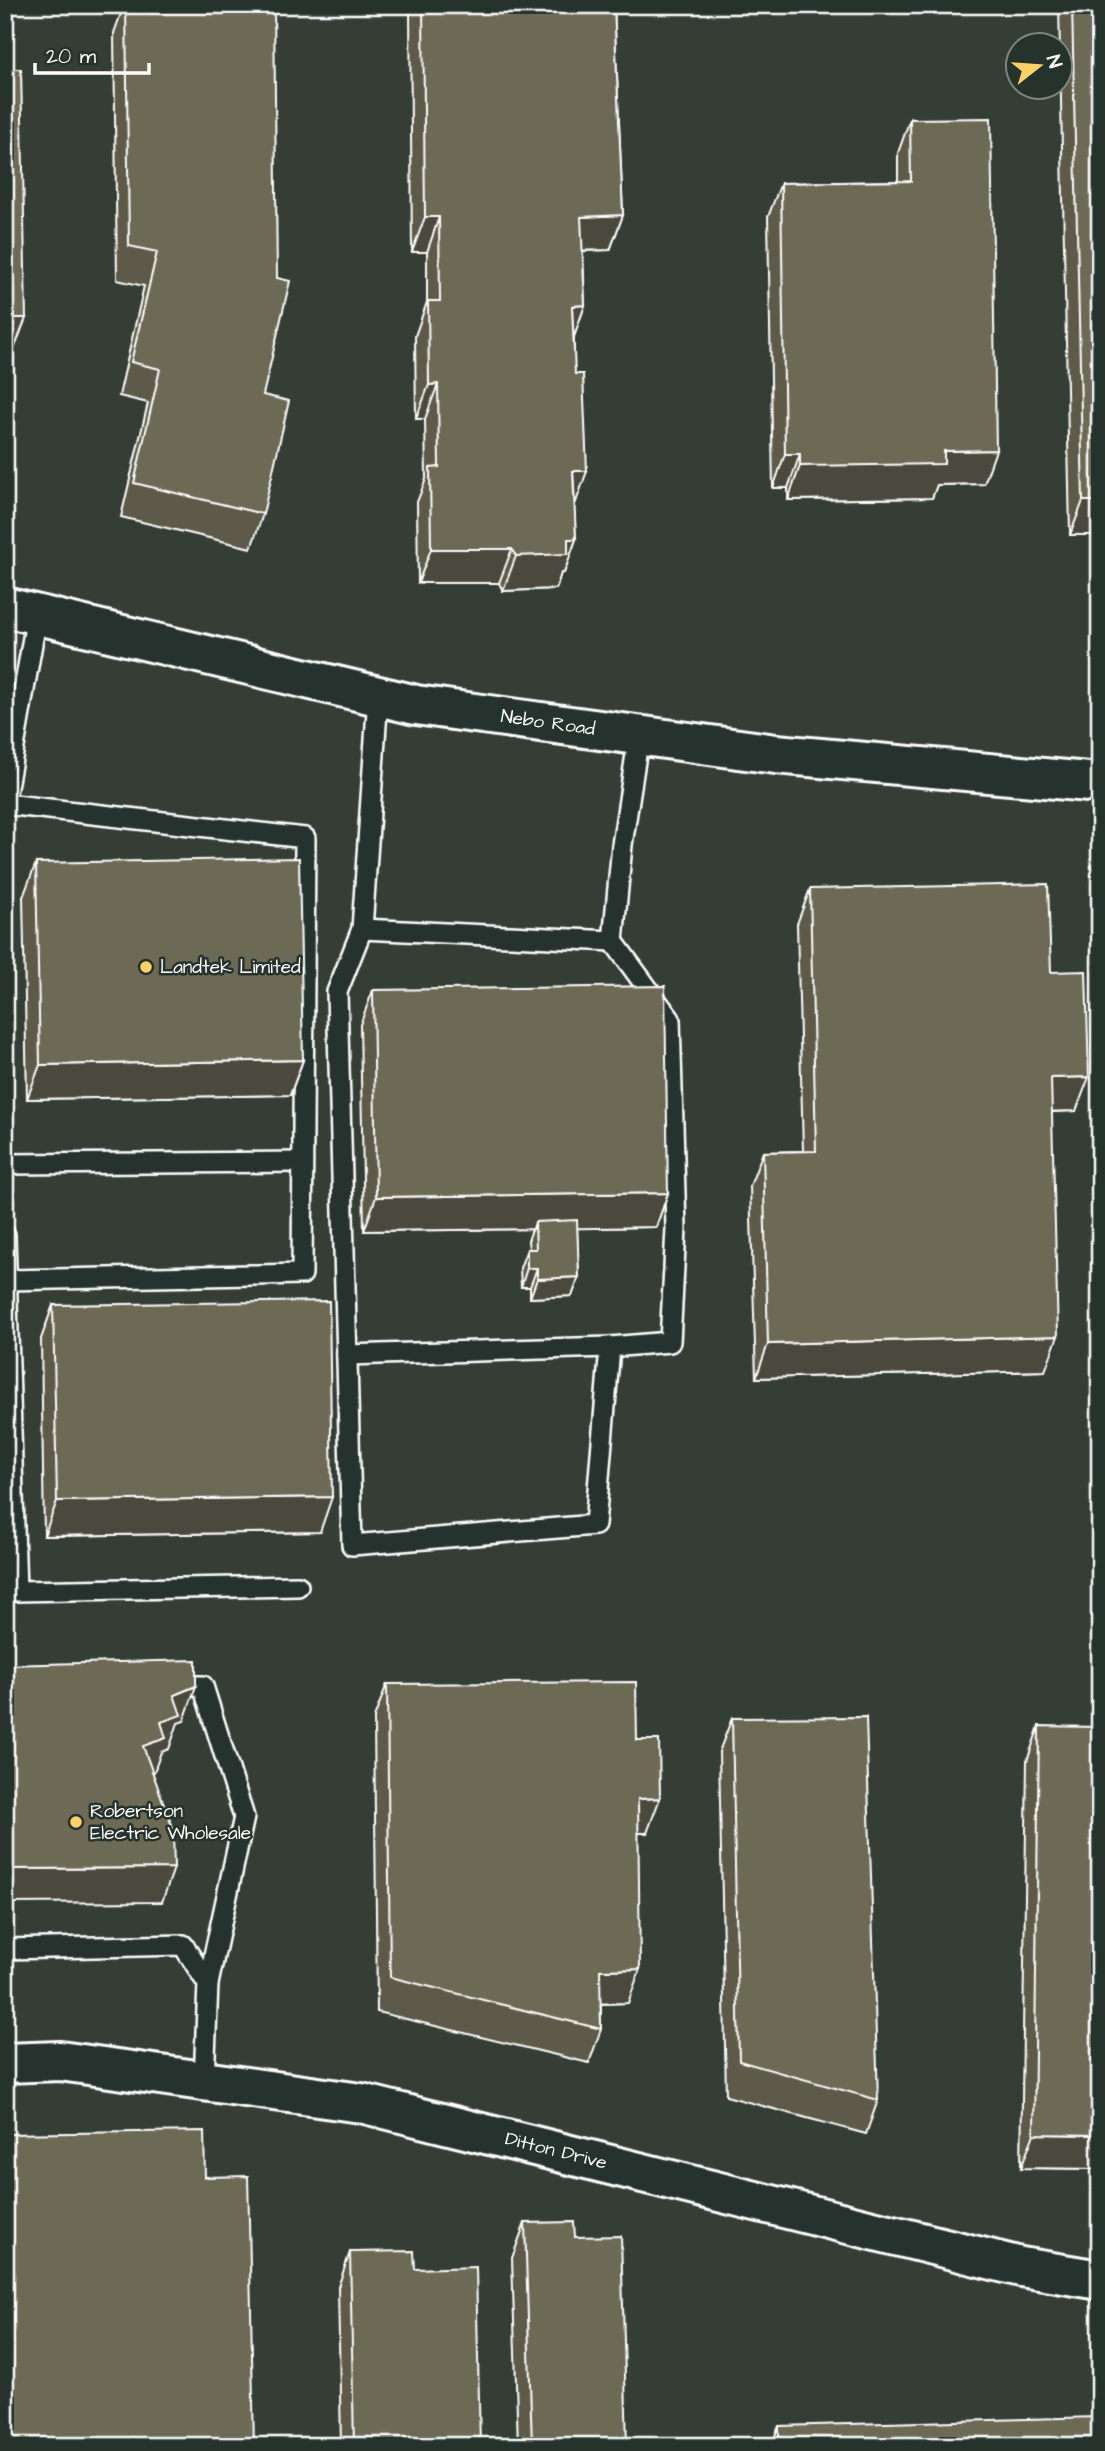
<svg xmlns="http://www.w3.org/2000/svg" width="1105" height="2451" font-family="'Architects Daughter',sans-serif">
<rect width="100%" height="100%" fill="#343e35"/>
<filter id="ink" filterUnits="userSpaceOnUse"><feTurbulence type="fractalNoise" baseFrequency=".0143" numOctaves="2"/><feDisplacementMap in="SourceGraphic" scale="14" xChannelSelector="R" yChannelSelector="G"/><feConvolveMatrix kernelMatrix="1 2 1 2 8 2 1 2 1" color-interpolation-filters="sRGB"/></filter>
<g filter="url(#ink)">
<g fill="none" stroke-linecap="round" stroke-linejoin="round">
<defs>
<g id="service">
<path d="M 378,696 L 362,929 L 613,941 L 622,845 L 639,735"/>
<path d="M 5,799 L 37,615"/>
<path d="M 5,804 L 305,838 L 302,1274 L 7,1280"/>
<path d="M 362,929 L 337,992 L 352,1545 L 595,1525 L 610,1347 L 670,1342 L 676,1229 L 670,1019 L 613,941"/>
<path d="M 5,1164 L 302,1162"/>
<path d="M 5,1235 L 16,1591 L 298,1586"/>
<path d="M 347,1355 L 610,1347"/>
<path d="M 170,1686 L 203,1686 L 244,1817 L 208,1984"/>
<path d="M 5,1949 L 183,1945 L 208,1984 L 204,2081"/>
</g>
<path id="minor" d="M 5,2063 L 60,2061 L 361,2103 L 1021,2267 L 1100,2280"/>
<path id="tertiary" d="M 5,607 L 416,705 L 776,754 L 1100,783"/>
</defs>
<use href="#service" stroke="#fff" stroke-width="24"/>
<use href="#minor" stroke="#fff" stroke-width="44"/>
<use href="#tertiary" stroke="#fff" stroke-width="44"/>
<use href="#service" stroke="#26332d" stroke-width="19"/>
<use href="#minor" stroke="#26332d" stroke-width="38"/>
<use href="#tertiary" stroke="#26332d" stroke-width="38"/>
</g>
<g fill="#5d5a49" stroke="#fff" stroke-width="2">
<path d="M 124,5 L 274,5 L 263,395 L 263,514 L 251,548 L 121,517 L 148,403 L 119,396 L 144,286 L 117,280 L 114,33 Z"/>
<path d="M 412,5 L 614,5 L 623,215 L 610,250 L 583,251 L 585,305 L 574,337 L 574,505 L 576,539 L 564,573 L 561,573 L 556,589 L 503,591 L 499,583 L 418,583 L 417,502 L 426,479 L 425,419 L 416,419 L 415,336 L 427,302 L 427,252 L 412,252 L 410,11 Z"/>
<path d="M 1059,5 L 1100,5 L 1100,535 L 1070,535 Z"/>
<path d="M 910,119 L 984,484 L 937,485 L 932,498 L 788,500 L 788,488 L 773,488 L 768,217 L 781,183 L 898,181 L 898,153 Z"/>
<path d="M 36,863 L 303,1060 L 290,1095 L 27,1099 L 23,897 Z"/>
<path d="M 810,889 L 1051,972 L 1076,1111 L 1052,1112 L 1045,1371 L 756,1378 L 750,1186 L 763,1152 L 803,1151 L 797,924 Z"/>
<path d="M 373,990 L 668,1193 L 656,1227 L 577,1228 L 579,1277 L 572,1296 L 530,1298 L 530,1287 L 521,1287 L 520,1268 L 527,1249 L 529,1249 L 528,1241 L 532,1229 L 364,1231 L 360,1025 Z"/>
<path d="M 53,1305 L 320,1532 L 44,1536 L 41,1339 Z"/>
<path d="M 387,1684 L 637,1740 L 647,1833 L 638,1833 L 628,2003 L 601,2004 L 601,2029 L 589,2063 L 377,2012 L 374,1718 Z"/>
<path d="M 732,1718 L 878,2100 L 866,2134 L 726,2096 L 719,1752 Z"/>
<path d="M 1039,1726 L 1100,2169 L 1021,2168 L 1027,1761 Z"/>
<path d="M 525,2223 L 575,2237 L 627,2446 L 518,2446 L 512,2258 Z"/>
<path d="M 350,2252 L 415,2269 L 480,2446 L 341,2446 L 338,2287 Z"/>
<path d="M 779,2426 L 1097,2446 L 771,2446 Z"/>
</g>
<g fill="#4c4a3c" stroke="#fff" stroke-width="2">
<path d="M 623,215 L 610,250 L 568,251 L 581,217 Z"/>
<path d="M 425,217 L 439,217 L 427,252 L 412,252 Z"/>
<path d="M 585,305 L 573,339 L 572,306 Z"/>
<path d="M 5,318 L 26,318 L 13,352 L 5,352 Z"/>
<path d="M 438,384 L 425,419 L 416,419 L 429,385 Z"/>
<path d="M 996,450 L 984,484 L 937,485 L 932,498 L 788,500 L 800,466 L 944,451 Z"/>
<path d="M 785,454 L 800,454 L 788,488 L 773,488 Z"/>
<path d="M 573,471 L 587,471 L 575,505 Z"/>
<path d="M 1083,501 L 1100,501 L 1100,535 L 1070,535 Z"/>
<path d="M 568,539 L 576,539 L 564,573 L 561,573 L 556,589 L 503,591 L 516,556 Z"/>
<path d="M 431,549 L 512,549 L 499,583 L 418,583 Z"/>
<path d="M 303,1060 L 290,1095 L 27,1099 L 40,1065 Z"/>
<path d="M 1089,1077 L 1076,1111 L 1039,1112 L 1051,1078 Z"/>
<path d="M 668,1193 L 656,1227 L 535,1229 L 535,1222 L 533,1229 L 364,1231 L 376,1197 Z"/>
<path d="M 527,1268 L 537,1268 L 530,1287 L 521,1287 Z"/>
<path d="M 579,1277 L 572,1296 L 530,1298 L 537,1279 Z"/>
<path d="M 1058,1336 L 1045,1371 L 756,1378 L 768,1344 Z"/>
<path d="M 332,1497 L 320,1532 L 44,1536 L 57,1501 Z"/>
<path d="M 196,1686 L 184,1721 L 178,1723 L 169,1749 L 161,1752 L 154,1772 L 131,1780 L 143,1746 L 161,1722 L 174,1695 Z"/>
<path d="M 660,1798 L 647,1833 L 626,1833 L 638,1799 Z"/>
<path d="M 174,1868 L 162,1902 L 5,1903 L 5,1869 Z"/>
<path d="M 640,1969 L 628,2003 L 588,2004 L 600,1970 Z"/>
<path d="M 1034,2134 L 1100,2135 L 1100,2169 L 1021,2168 Z"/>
</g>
<g fill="#6c6955" stroke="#fff" stroke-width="2">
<path d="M 126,5 L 274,5 L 277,278 L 290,281 L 263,395 L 289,401 L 263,514 L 134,483 L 160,369 L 131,362 L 157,252 L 129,246 Z"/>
<path d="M 423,5 L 614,5 L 623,215 L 581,217 L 585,305 L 572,306 L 575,374 L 583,374 L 587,471 L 573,471 L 576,539 L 568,539 L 568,554 L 516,556 L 512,549 L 431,549 L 430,468 L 439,467 L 438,384 L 429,385 L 428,301 L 440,301 L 439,217 L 425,217 Z"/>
<path d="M 1072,5 L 1100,5 L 1100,501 L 1083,501 Z"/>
<path d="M 5,69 L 21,69 L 26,318 L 5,318 Z"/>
<path d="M 991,118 L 996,450 L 944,451 L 944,464 L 800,466 L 800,454 L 785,454 L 781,183 L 911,181 L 910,119 Z"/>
<path d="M 299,858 L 303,1060 L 40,1065 L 36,863 Z"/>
<path d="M 1048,884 L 1051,972 L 1086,971 L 1089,1077 L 1051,1078 L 1058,1336 L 768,1344 L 763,1152 L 816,1151 L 810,889 Z"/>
<path d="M 665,986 L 668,1193 L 376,1197 L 373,990 Z"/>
<path d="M 577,1220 L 579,1277 L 537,1279 L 537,1268 L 527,1268 L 527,1249 L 536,1249 L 535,1222 Z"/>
<path d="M 329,1301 L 332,1497 L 57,1501 L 53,1305 Z"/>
<path d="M 196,1660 L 196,1686 L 174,1695 L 181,1715 L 161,1722 L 166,1738 L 143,1746 L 173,1829 L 174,1868 L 5,1869 L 5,1665 Z"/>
<path d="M 636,1682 L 637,1740 L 659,1740 L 660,1798 L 638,1799 L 640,1969 L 600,1970 L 601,2029 L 390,1977 L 387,1684 Z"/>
<path d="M 866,1717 L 878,2100 L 739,2061 L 732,1718 Z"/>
<path d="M 1039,1726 L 1100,1727 L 1100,2135 L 1034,2134 Z"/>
<path d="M 204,2131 L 205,2177 L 248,2176 L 254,2446 L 5,2446 L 5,2134 Z"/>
<path d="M 574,2222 L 575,2237 L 621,2236 L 627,2446 L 532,2446 L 525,2223 Z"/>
<path d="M 414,2251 L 415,2269 L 476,2267 L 480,2446 L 354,2446 L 350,2252 Z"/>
<path d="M 1096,2417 L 1097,2446 L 779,2446 L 779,2426 Z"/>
</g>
</g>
<g fill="#ffd166" stroke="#26332d" stroke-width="2.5">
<circle cx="146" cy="967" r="7"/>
<circle cx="76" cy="1822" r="7"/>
</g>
<g text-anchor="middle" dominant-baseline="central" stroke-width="5" stroke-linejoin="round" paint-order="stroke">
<g font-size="19" fill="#fff" stroke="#26332d">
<text transform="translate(548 723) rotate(8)">Nebo Road</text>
<text transform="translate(556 2151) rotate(14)">Ditton Drive</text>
</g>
<g font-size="19" fill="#fff" stroke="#26332d" text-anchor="start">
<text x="160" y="967">Landtek Limited</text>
<text x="90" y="1811">Robertson<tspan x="90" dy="22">Electric Wholesale</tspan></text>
</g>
</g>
<rect width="1105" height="2451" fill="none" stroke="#26332d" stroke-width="28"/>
<rect x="14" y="14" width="1077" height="2423" fill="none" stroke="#fff" stroke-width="2.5" filter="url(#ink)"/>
<g transform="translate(1039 66) rotate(73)"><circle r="33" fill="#26332d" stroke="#7d8581" stroke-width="2"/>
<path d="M0-5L12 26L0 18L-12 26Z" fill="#ffd166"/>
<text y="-10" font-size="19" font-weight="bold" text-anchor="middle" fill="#ffffff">N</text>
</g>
<path d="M35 63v10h114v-10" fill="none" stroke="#ffffff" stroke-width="3.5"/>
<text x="46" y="63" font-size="21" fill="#ffffff" stroke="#26332d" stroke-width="5" paint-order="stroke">20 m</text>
</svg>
